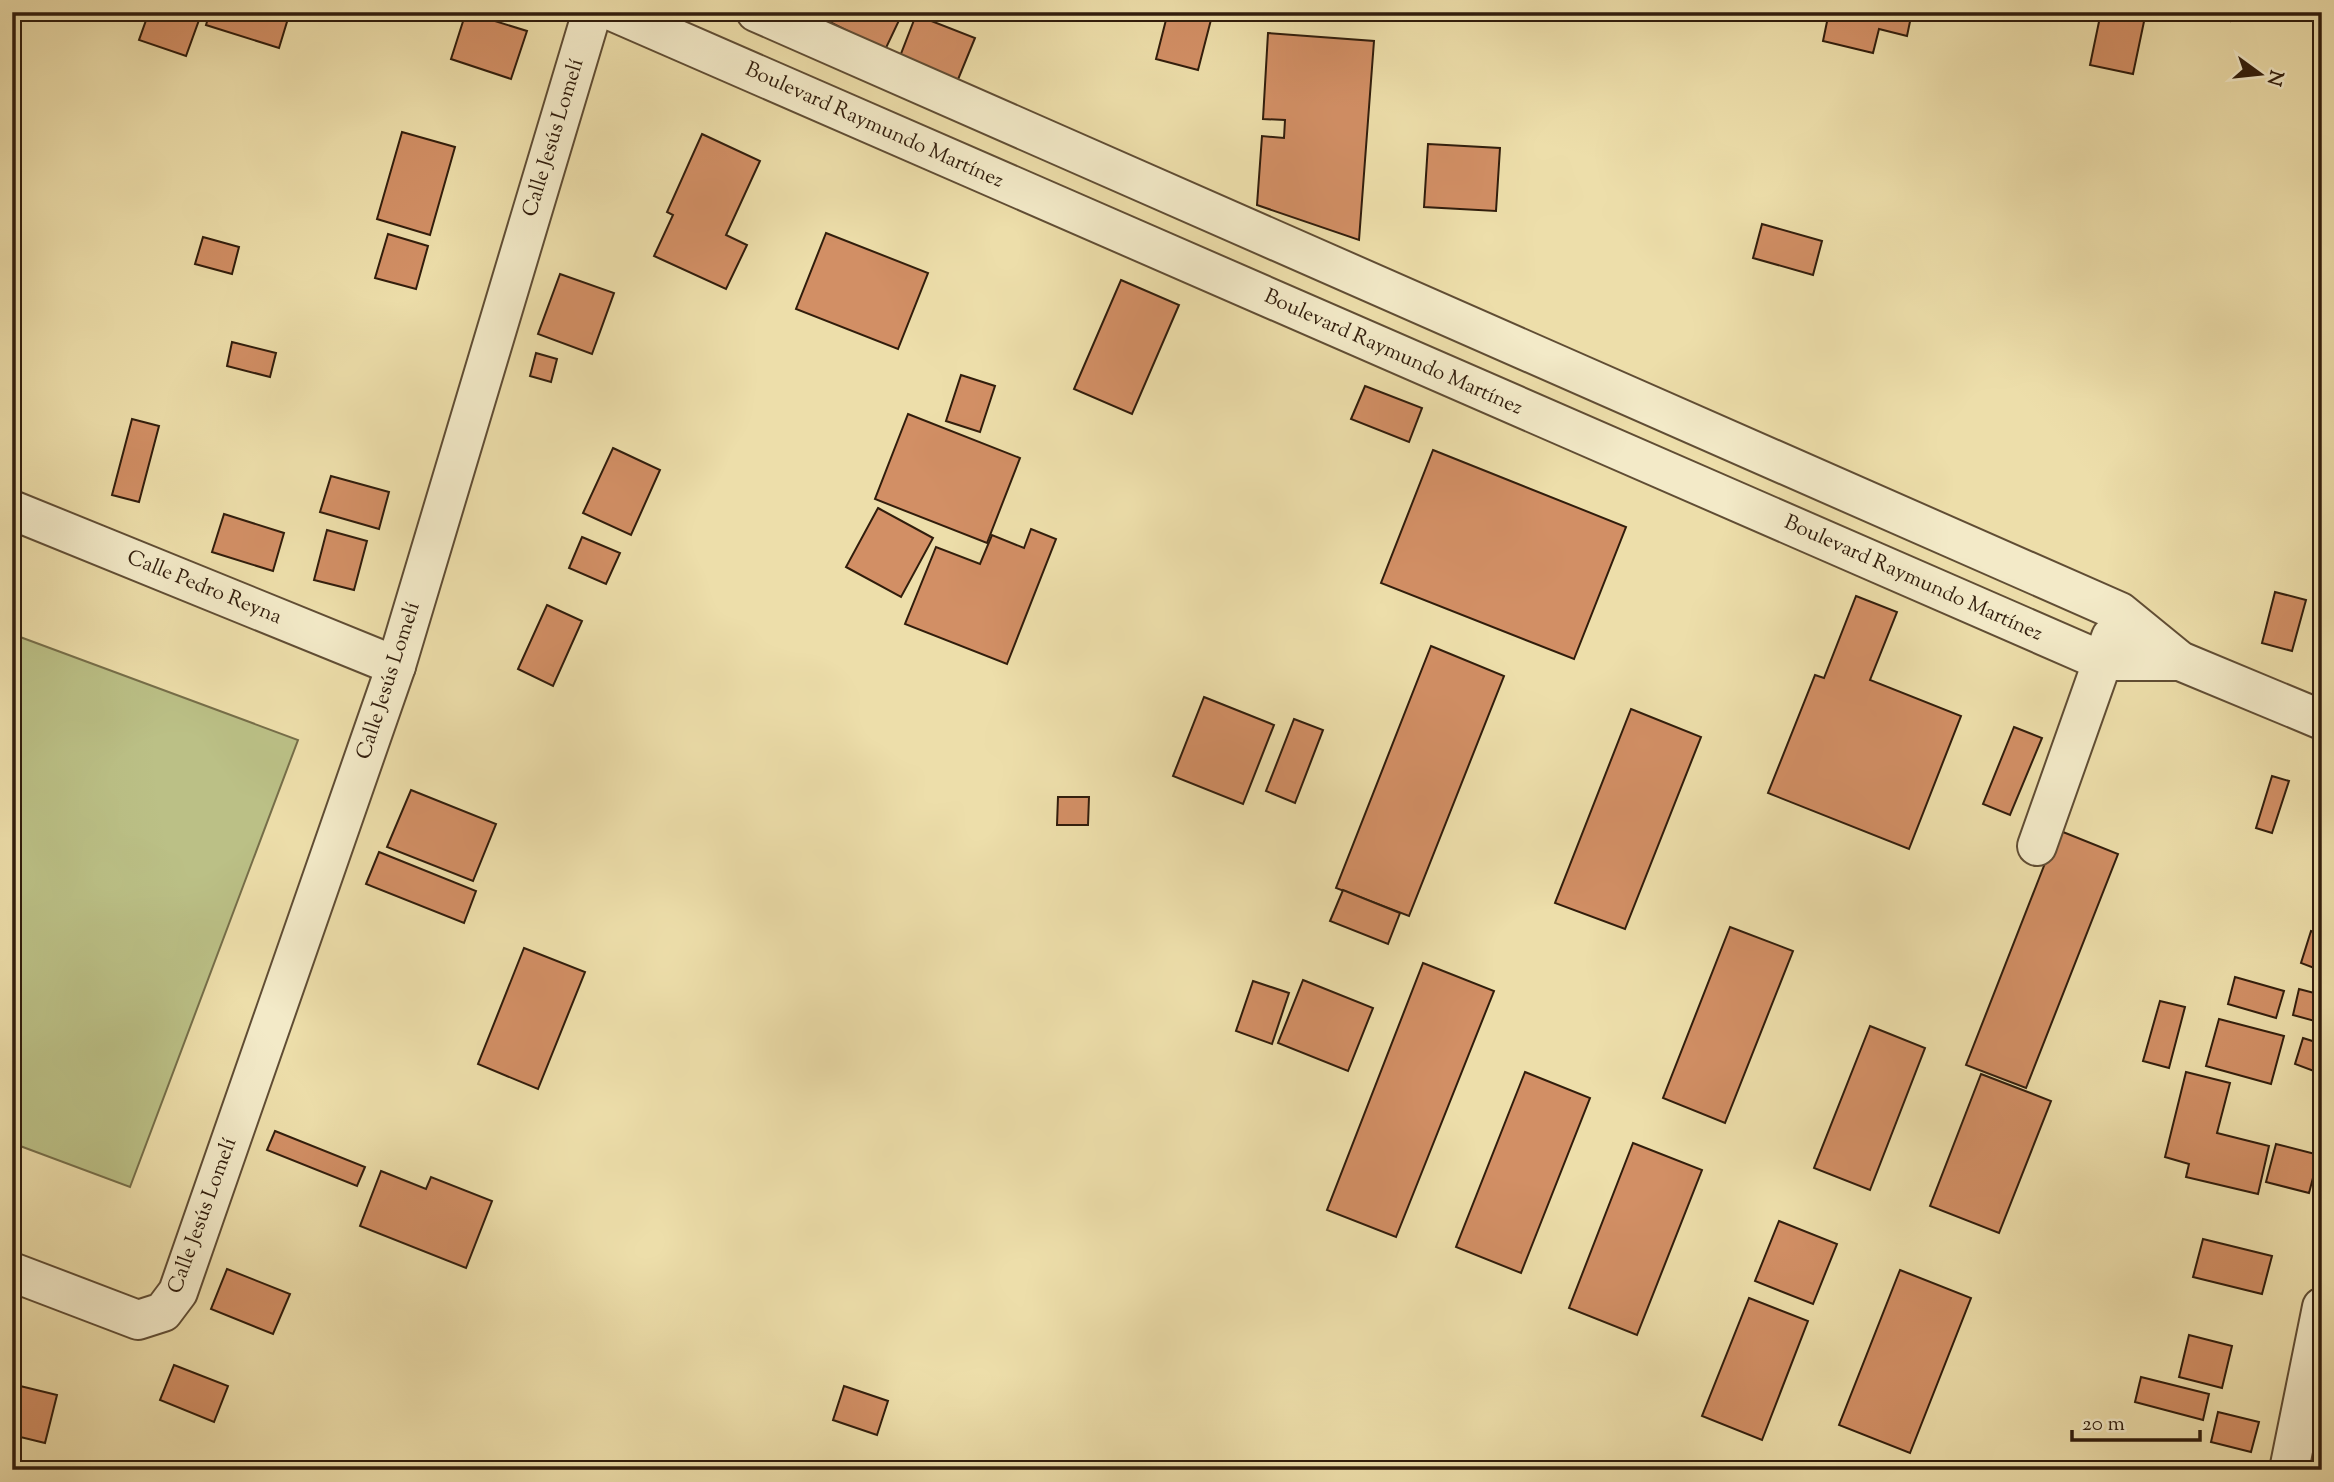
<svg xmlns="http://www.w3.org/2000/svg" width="2334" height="1482" font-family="'Sorts Mill Goudy',serif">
<rect width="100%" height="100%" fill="#eddeaa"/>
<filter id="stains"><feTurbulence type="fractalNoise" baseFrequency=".00286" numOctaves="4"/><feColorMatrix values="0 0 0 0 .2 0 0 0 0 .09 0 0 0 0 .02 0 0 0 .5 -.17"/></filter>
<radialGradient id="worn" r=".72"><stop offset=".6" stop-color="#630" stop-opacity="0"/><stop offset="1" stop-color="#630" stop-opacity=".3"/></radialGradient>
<path fill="#bbc086" stroke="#766e49" stroke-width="2" d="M 12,634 L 298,740 L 130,1187 L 12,1143 Z"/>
<g fill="#d28f65" stroke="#311d0c" stroke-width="2">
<path d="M 149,12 L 177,12 L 199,20 L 186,56 L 139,40 Z"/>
<path d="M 210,12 L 290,12 L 279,48 L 206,25 Z"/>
<path d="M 466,12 L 527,31 L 511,79 L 451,59 Z"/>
<path d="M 810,12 L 903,12 L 885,50 Z"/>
<path d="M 1168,12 L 1213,12 L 1198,70 L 1156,59 Z"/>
<path d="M 1829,12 L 1912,12 L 1907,36 L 1879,29 L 1873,53 L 1823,41 Z"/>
<path d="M 2101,12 L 2146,12 L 2133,74 L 2090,65 Z"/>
<path d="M 2195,12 L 2232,12 L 2230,21 Z"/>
<path d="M 916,15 L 975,38 L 957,82 L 899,59 Z"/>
<path d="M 1268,33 L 1374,41 L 1359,240 L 1257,205 L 1262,136 L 1284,138 L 1285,120 L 1263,119 Z"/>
<path d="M 402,132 L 455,147 L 430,235 L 377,219 Z"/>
<path d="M 702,134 L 760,161 L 726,235 L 747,245 L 726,289 L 654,256 L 673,215 L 667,212 Z"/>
<path d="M 1428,144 L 1500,148 L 1496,211 L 1424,207 Z"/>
<path d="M 1762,224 L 1822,241 L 1813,275 L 1753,258 Z"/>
<path d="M 826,233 L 928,273 L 898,349 L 796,309 Z"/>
<path d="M 388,234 L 428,246 L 416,289 L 375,278 Z"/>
<path d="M 203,237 L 239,247 L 232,274 L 195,264 Z"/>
<path d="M 560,274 L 614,293 L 592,354 L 538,334 Z"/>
<path d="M 1121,280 L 1179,305 L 1132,414 L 1074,389 Z"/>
<path d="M 232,342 L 276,353 L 270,377 L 227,366 Z"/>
<path d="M 536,353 L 557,359 L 551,382 L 530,376 Z"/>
<path d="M 961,375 L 995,386 L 980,432 L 946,421 Z"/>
<path d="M 1365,386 L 1422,408 L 1409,442 L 1351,419 Z"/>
<path d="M 908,414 L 1020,458 L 987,543 L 875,499 Z"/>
<path d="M 132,419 L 159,426 L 139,502 L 112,495 Z"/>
<path d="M 613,448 L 660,470 L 631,535 L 583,513 Z"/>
<path d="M 1433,450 L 1626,527 L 1574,659 L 1381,583 Z"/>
<path d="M 331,476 L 389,492 L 379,529 L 320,512 Z"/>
<path d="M 878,508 L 933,538 L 901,597 L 846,567 Z"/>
<path d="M 224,514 L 284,533 L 273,571 L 212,552 Z"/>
<path d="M 1031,529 L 1056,539 L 1007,664 L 905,624 L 936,547 L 980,564 L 992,535 L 1024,548 Z"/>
<path d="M 327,530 L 367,541 L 354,590 L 314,580 Z"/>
<path d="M 582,537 L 620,553 L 606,584 L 569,568 Z"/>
<path d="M 2275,592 L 2306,600 L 2292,651 L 2262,643 Z"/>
<path d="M 1856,596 L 1897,612 L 1870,680 L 1961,716 L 1909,849 L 1768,793 L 1815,675 L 1824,678 Z"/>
<path d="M 547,605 L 582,621 L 553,686 L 518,669 Z"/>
<path d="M 1431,646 L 1504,676 L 1409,916 L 1336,888 Z"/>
<path d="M 1204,697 L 1274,725 L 1243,804 L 1173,776 Z"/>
<path d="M 1631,709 L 1701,737 L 1625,929 L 1555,903 Z"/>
<path d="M 1294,719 L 1323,730 L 1295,803 L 1266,791 Z"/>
<path d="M 2014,727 L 2042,738 L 2010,815 L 1983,804 Z"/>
<path d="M 2272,776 L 2289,781 L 2272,833 L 2256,828 Z"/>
<path d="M 411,790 L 496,824 L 473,881 L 387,847 Z"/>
<path d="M 1058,797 L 1089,797 L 1088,825 L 1057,825 Z"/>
<path d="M 2058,830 L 2118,854 L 2026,1088 L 1966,1065 Z"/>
<path d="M 379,852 L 476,891 L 464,923 L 366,884 Z"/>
<path d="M 1343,890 L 1400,913 L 1388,944 L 1330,921 Z"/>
<path d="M 1730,927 L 1793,951 L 1725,1123 L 1663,1098 Z"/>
<path d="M 2311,931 L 2322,935 L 2322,971 L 2301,963 Z"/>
<path d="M 524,948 L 585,972 L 538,1089 L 478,1064 Z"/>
<path d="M 1423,963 L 1494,991 L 1396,1237 L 1327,1210 Z"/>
<path d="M 2235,977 L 2284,991 L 2276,1018 L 2228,1004 Z"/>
<path d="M 1303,980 L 1373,1008 L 1348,1071 L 1278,1043 Z"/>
<path d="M 1253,981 L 1289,993 L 1272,1044 L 1236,1031 Z"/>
<path d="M 2299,989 L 2322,995 L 2322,1023 L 2293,1015 Z"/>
<path d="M 2160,1001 L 2185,1007 L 2169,1068 L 2143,1061 Z"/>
<path d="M 2219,1019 L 2284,1036 L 2271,1084 L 2206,1066 Z"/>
<path d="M 1870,1026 L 1925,1048 L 1870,1190 L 1814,1168 Z"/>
<path d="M 2303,1038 L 2322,1044 L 2322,1074 L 2295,1064 Z"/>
<path d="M 1525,1072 L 1590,1098 L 1521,1273 L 1456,1247 Z"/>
<path d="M 2186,1072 L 2230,1083 L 2217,1133 L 2269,1146 L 2258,1194 L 2186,1177 L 2189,1164 L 2165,1157 Z"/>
<path d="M 1981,1074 L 2051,1101 L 1999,1233 L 1930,1206 Z"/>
<path d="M 275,1131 L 365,1167 L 357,1186 L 267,1150 Z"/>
<path d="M 1633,1143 L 1702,1170 L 1637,1335 L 1569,1308 Z"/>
<path d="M 2276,1144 L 2319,1155 L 2309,1193 L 2266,1182 Z"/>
<path d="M 381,1171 L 426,1189 L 431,1177 L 492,1201 L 466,1268 L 360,1226 Z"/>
<path d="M 1779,1221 L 1837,1244 L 1813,1304 L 1755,1281 Z"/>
<path d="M 2203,1239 L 2272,1256 L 2262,1294 L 2193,1277 Z"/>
<path d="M 227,1269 L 290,1294 L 273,1334 L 211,1309 Z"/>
<path d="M 1900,1270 L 1971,1298 L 1910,1453 L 1839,1425 Z"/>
<path d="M 1749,1298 L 1808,1321 L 1762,1440 L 1702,1416 Z"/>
<path d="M 2189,1335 L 2232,1346 L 2222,1388 L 2179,1377 Z"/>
<path d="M 174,1365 L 228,1386 L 214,1422 L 160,1400 Z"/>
<path d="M 2141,1377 L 2209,1394 L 2203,1420 L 2135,1402 Z"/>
<path d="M 12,1384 L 57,1395 L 45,1443 L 12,1435 Z"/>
<path d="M 844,1386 L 888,1401 L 877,1435 L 833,1420 Z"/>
<path d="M 2218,1412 L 2259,1422 L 2251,1452 L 2211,1442 Z"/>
</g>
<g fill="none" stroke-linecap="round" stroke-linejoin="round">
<defs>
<g id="minor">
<path d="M 614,12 L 2102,661 L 2180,661"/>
<path d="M 756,12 L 2120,612 L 2180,661 L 2322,720"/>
<path d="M 12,510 L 396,666"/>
<path d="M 2037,846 L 2111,637"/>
<path d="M 12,1272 L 138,1320 L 163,1312 L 178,1292 L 396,666 L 592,12"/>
<path d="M 2289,1470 L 2322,1307"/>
</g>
</defs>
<use href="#minor" stroke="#604d34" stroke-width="42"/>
<use href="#minor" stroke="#f3eac8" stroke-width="38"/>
</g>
<g text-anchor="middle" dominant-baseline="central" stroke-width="6" stroke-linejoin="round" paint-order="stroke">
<g font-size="21" fill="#311d0c" stroke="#f3eac8">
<text transform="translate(874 126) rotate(24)">Boulevard Raymundo Martínez</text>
<text transform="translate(554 138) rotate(-73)">Calle Jesús Lomelí</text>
<text transform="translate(1393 353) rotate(24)">Boulevard Raymundo Martínez</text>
<text transform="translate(1913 579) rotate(24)">Boulevard Raymundo Martínez</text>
<text transform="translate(204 588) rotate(22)">Calle Pedro Reyna</text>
<text transform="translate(389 681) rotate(-72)">Calle Jesús Lomelí</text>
<text transform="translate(203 1216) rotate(-70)">Calle Jesús Lomelí</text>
</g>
</g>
<rect width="2334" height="1482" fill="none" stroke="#eddeaa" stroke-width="42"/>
<rect x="14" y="14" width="2306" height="1454" fill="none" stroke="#311d0c" stroke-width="3.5"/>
<rect x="21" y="21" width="2292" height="1440" fill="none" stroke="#311d0c" stroke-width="2"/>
<g transform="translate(2260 74) rotate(105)" stroke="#f3eac8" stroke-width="5" paint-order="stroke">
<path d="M0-5L12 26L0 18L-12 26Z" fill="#311d0c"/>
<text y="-10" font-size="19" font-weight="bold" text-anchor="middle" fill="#311d0c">N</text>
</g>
<path d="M2072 1430v10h128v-10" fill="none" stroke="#311d0c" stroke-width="3.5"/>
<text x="2082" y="1430" font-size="21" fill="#311d0c" stroke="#f3eac8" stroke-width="5" paint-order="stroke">20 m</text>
<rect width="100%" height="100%" filter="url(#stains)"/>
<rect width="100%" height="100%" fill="url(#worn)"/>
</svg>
